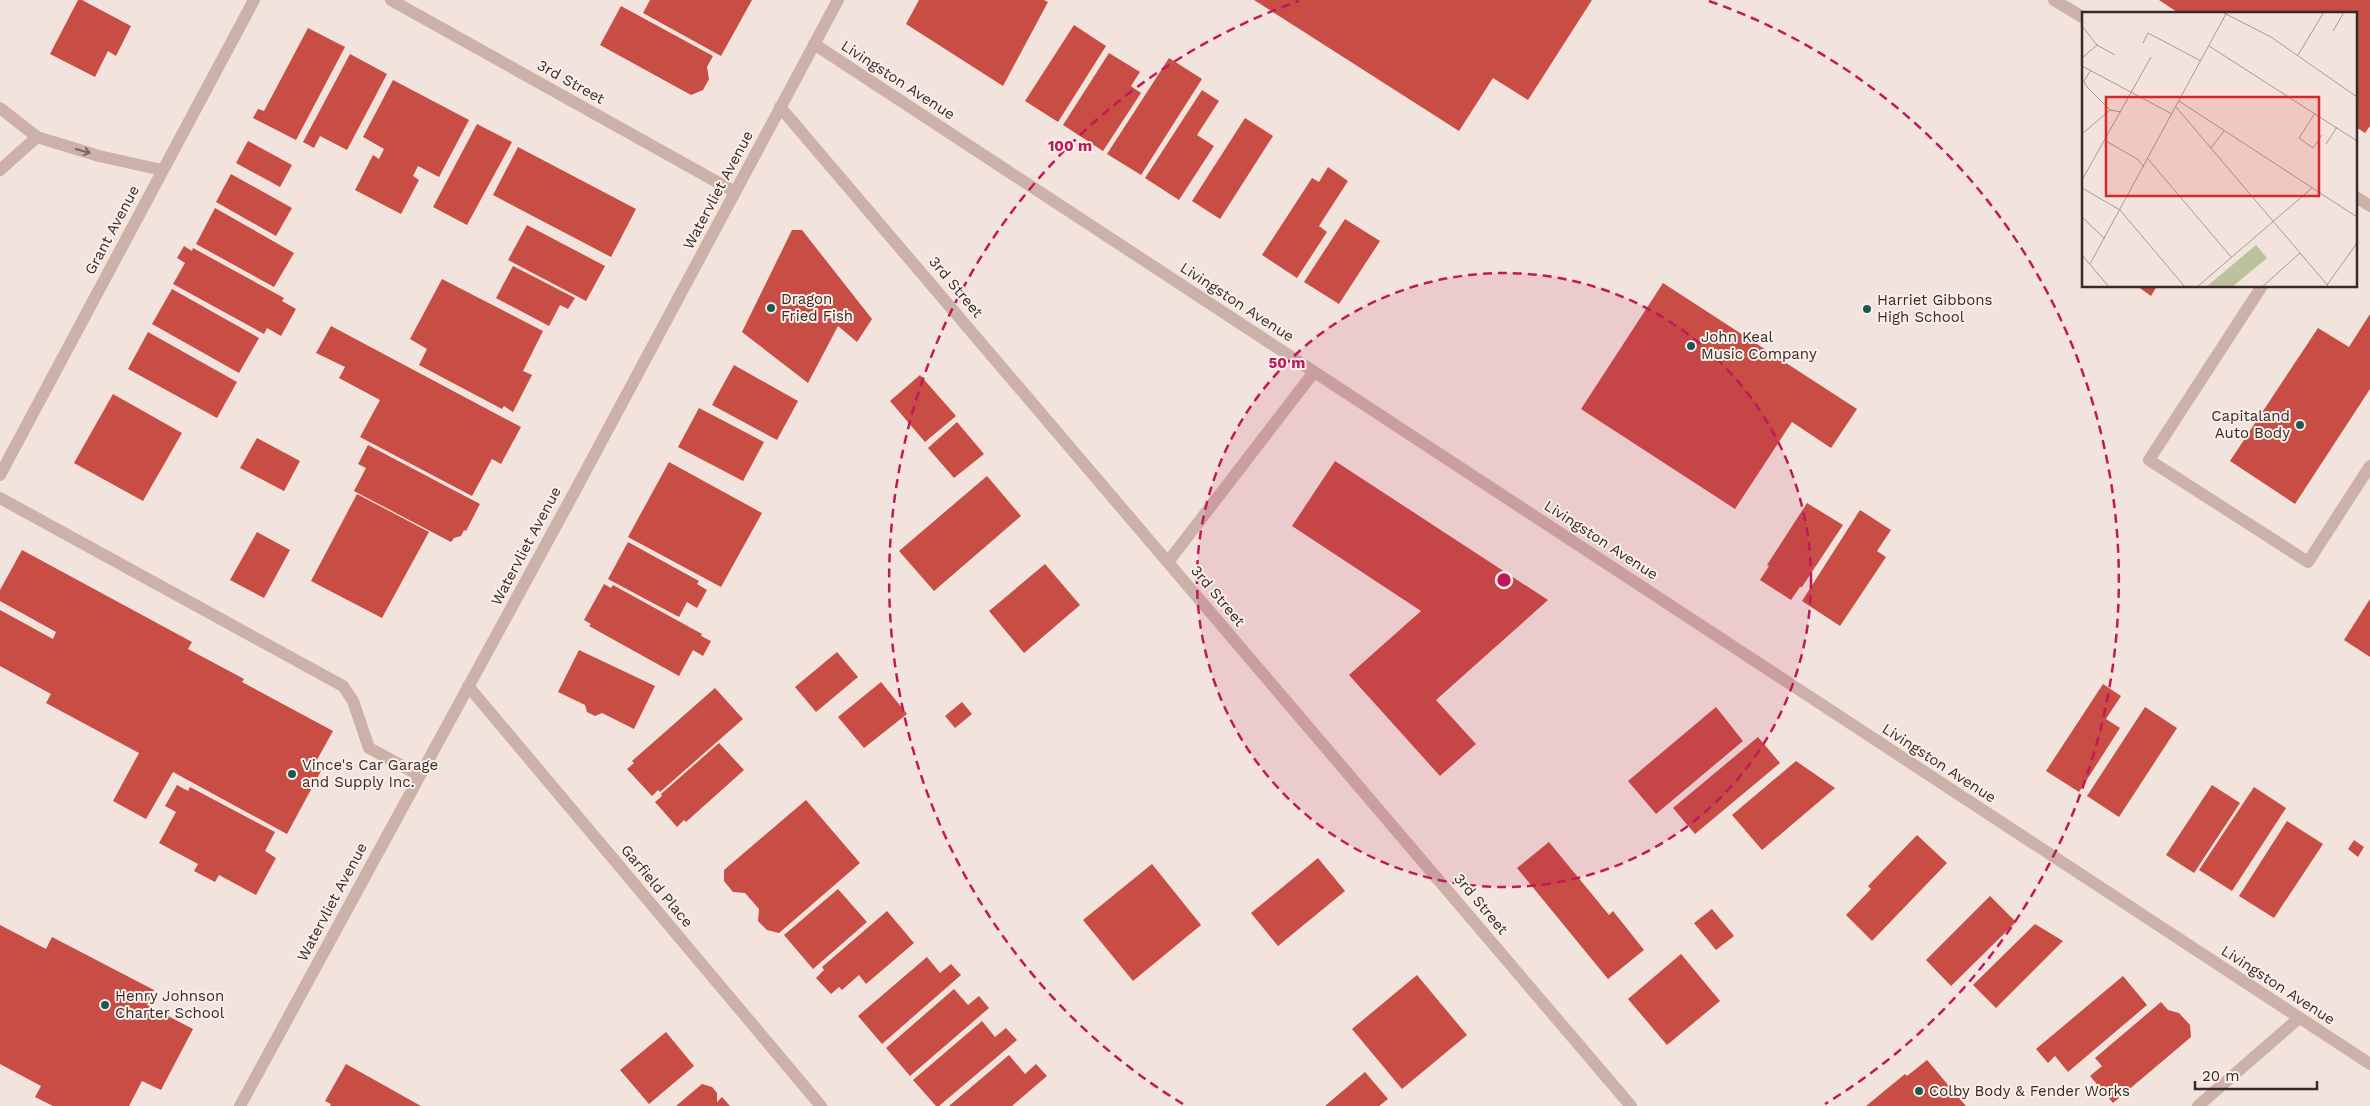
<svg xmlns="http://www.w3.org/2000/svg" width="2370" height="1106" font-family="'Work Sans',sans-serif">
<rect width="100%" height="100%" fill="#f2e4dc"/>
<g fill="#c74d45">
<path d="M 78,0 L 82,0 L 131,26 L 116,56 L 108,51 L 95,77 L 50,54 Z"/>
<path d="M 650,0 L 752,0 L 721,56 L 643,13 Z"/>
<path d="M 919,0 L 1044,0 L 1048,2 L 1003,86 L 906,24 Z"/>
<path d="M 1254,0 L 1592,0 L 1528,100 L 1493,78 L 1459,131 Z"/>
<path d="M 2159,0 L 2370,0 L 2370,126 L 2365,133 L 2356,127 L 2356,14 L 2180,14 Z"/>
<path d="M 621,6 L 713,56 L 707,67 L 709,79 L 703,90 L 691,95 L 600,45 Z"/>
<path d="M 1074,25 L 1106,46 L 1058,122 L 1025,101 Z"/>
<path d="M 308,28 L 345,47 L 296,140 L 253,118 L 258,109 L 264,111 Z"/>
<path d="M 1109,53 L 1140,72 L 1131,86 L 1141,93 L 1103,151 L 1063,125 Z"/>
<path d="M 350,54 L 387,74 L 347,150 L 320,136 L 314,148 L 303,142 Z"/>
<path d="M 1169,58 L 1202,79 L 1141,175 L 1107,154 Z"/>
<path d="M 393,80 L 469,120 L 439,177 L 418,166 L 413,176 L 419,180 L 401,214 L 355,190 L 373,155 L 379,159 L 384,149 L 363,137 Z"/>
<path d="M 1202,90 L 1219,101 L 1197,135 L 1214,146 L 1179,200 L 1145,178 Z"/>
<path d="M 1245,118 L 1273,136 L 1220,219 L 1192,201 Z"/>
<path d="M 477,124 L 512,142 L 467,225 L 433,207 Z"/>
<path d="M 248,141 L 292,165 L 280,187 L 236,163 Z"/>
<path d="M 518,147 L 636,209 L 611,257 L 493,195 Z"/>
<path d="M 1328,167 L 1348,181 L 1319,226 L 1327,232 L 1297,278 L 1262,255 L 1312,178 L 1319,182 Z"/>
<path d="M 231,174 L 292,208 L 276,236 L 216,202 Z"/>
<path d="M 215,208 L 294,253 L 274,287 L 196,244 Z"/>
<path d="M 1345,219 L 1380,241 L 1339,304 L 1304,282 Z"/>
<path d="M 527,225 L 605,266 L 586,301 L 508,260 Z"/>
<path d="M 792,230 L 802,230 L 872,319 L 857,342 L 838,326 L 808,383 L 742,332 Z"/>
<path d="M 184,246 L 192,251 L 193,248 L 284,298 L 282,301 L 296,309 L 281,336 L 267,328 L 264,334 L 173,284 L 185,263 L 177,258 Z"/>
<path d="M 513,266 L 575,298 L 568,309 L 560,305 L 549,326 L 496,298 Z"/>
<path d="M 442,279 L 543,331 L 523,371 L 532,375 L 513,412 L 504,406 L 502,409 L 419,365 L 427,349 L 410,339 Z"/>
<path d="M 1663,283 L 1857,409 L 1831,448 L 1792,422 L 1735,509 L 1581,409 Z"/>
<path d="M 2137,286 L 2157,286 L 2151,296 Z"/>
<path d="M 172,289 L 259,338 L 239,373 L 152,324 Z"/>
<path d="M 2370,314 L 2370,389 L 2295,504 L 2230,461 L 2318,328 L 2349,347 Z"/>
<path d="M 331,326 L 521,427 L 501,464 L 492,459 L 472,496 L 360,437 L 380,400 L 339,378 L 345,367 L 316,353 Z"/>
<path d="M 148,332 L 237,382 L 217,418 L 128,369 Z"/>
<path d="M 734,365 L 798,401 L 777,440 L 712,405 Z"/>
<path d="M 920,375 L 956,416 L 925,442 L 890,401 Z"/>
<path d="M 113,394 L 182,433 L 143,501 L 74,463 Z"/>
<path d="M 699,408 L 764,442 L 743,481 L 678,447 Z"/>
<path d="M 957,422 L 984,454 L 954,478 L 928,448 Z"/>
<path d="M 257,438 L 300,461 L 284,491 L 240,468 Z"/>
<path d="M 368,445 L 480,504 L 466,531 L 464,530 L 461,536 L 454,538 L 451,542 L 354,491 L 366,468 L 358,464 Z"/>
<path d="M 1335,461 L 1548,600 L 1436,700 L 1476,744 L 1440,776 L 1349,675 L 1421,611 L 1292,526 Z"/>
<path d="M 669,462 L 762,513 L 721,587 L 628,537 Z"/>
<path d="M 987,476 L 1021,516 L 934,591 L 899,551 Z"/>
<path d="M 357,494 L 429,532 L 382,618 L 311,581 Z"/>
<path d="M 1807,503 L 1843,525 L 1802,587 L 1800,587 L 1791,600 L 1760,580 L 1769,566 L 1767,565 Z"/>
<path d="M 1860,510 L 1891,530 L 1877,551 L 1886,557 L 1840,626 L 1802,601 Z"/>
<path d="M 257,532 L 290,550 L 264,598 L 230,580 Z"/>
<path d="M 628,542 L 699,581 L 697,584 L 707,590 L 697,608 L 687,602 L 679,617 L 608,579 Z"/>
<path d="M 22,550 L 192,642 L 188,649 L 244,679 L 242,682 L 333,731 L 313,767 L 321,771 L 287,834 L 173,772 L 146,819 L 113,801 L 139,753 L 46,703 L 51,694 L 0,666 L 0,610 L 53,639 L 56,632 L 0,601 L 0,590 Z"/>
<path d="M 1045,564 L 1080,605 L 1024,653 L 989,611 Z"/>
<path d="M 604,584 L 611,588 L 613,585 L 702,634 L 701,636 L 711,641 L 703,656 L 693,650 L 679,676 L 589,626 L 591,624 L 584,620 Z"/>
<path d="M 2370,599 L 2370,657 L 2344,640 Z"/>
<path d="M 579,650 L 655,686 L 634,729 L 602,713 L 595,716 L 587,712 L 585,705 L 558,692 Z"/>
<path d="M 837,652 L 858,677 L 816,712 L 795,687 Z"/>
<path d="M 881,682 L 907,714 L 864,748 L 838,717 Z"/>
<path d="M 2103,684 L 2121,696 L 2106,719 L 2120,728 L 2079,792 L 2046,771 Z"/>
<path d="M 715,688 L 743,719 L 660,792 L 658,790 L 652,796 L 627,769 L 634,763 L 632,761 Z"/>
<path d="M 962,702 L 972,714 L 955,728 L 945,716 Z"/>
<path d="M 1716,707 L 1743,741 L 1656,814 L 1628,781 Z"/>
<path d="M 2145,707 L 2177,728 L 2119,817 L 2087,796 Z"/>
<path d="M 1758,737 L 1780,763 L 1695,834 L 1673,808 Z"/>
<path d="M 719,743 L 744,770 L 686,822 L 684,820 L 677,827 L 655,802 L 662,796 L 661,794 Z"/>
<path d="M 1796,761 L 1835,788 L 1762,850 L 1732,815 Z"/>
<path d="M 177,785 L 188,791 L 190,787 L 275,832 L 265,851 L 276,858 L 256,895 L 219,875 L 215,882 L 194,871 L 198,864 L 159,843 L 176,812 L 165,806 Z"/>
<path d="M 2212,785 L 2240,803 L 2194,873 L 2166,855 Z"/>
<path d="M 2254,787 L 2286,808 L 2232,891 L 2199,870 Z"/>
<path d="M 806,800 L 860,863 L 779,933 L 767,930 L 758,921 L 759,909 L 745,893 L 733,892 L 724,881 L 724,870 Z"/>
<path d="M 2287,821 L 2323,844 L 2274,918 L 2239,896 Z"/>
<path d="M 1917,835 L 1947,863 L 1872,941 L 1846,915 L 1871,889 L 1868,886 Z"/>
<path d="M 2354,840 L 2364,847 L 2358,857 L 2348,849 Z"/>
<path d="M 1549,842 L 1609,915 L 1613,911 L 1644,950 L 1608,979 L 1517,868 Z"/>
<path d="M 1318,858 L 1345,891 L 1278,946 L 1251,913 Z"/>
<path d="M 1152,864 L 1201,925 L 1133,981 L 1083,920 Z"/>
<path d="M 838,889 L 867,922 L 813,969 L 784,935 Z"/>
<path d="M 1990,896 L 2016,922 L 1951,986 L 1926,960 Z"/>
<path d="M 1712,909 L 1734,936 L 1716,950 L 1694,923 Z"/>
<path d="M 887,911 L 914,943 L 866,984 L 859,975 L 842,990 L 839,987 L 831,994 L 816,978 L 824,970 L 822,967 Z"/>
<path d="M 2035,924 L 2063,941 L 1996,1008 L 1973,985 Z"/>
<path d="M 0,925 L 46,949 L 52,937 L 154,990 L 147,1005 L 193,1029 L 161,1090 L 142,1081 L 129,1106 L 53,1106 L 35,1097 L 41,1086 L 0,1064 Z"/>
<path d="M 1681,954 L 1720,1001 L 1667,1045 L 1628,999 Z"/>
<path d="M 927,957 L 940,973 L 951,964 L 961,975 L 882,1044 L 858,1016 Z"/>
<path d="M 1417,975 L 1467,1035 L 1402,1089 L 1352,1029 Z"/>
<path d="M 2123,976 L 2147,1005 L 2068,1072 L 2055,1056 L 2048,1063 L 2036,1049 Z"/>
<path d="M 954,989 L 968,1005 L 979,996 L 989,1008 L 910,1076 L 886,1048 Z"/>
<path d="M 2161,1002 L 2168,1010 L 2179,1013 L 2190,1025 L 2191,1037 L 2113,1103 L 2090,1076 L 2102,1066 L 2095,1058 Z"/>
<path d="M 982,1021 L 995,1037 L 1006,1028 L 1017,1040 L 939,1106 L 936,1106 L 913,1080 Z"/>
<path d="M 666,1032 L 694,1066 L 649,1104 L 620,1070 Z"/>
<path d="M 1009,1055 L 1025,1074 L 1036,1064 L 1047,1076 L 1012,1106 L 949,1106 Z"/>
<path d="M 1927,1060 L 1966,1106 L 1866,1106 L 1905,1074 L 1907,1076 Z"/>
<path d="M 346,1064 L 421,1106 L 330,1106 L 331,1104 L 325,1101 Z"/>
<path d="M 1365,1072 L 1388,1099 L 1379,1106 L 1325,1106 Z"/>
<path d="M 702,1084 L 712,1087 L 717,1093 L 717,1102 L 722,1097 L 730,1106 L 676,1106 Z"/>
</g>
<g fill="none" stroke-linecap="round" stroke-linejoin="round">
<g stroke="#cbb1a8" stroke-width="12">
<path d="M 391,0 L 735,192"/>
<path d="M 2054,0 L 2084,18"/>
<path d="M 814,44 L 2370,1064"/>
<path d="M 780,107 L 1631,1106"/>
<path d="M 0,108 L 37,137 L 99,156 L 162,170"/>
<path d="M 0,170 L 37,137"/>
<path d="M 2356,197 L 2370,206"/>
<path d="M 2262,286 L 2149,460 L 2308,562 L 2370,466"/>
<path d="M 0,475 L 254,0"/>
<path d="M 0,498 L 343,686 L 353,701 L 369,748 L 419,775"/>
<path d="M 1168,562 L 1314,372"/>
<path d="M 468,686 L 821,1106"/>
<path d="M 240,1106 L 576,489 L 838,0"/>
<path d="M 2198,1106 L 2299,1018"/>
</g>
</g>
<defs><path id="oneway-shaft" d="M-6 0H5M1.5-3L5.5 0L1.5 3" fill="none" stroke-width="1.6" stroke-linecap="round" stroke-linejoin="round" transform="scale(1.25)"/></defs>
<use stroke="#7a6762" href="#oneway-shaft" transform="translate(83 151) rotate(16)"/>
<circle cx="1504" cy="580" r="307" fill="#c2185b" fill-opacity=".12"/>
<g fill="none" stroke="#c2185b" stroke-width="2.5" stroke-dasharray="9 6">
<circle cx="1504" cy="580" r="307"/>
<path d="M1183 1104A614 614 0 0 1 1299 1M1709 1A614 614 0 0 1 1825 1104"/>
</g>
<g fill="#1d5952" stroke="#faefe9" stroke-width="2">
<circle cx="771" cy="308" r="5"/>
<circle cx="1867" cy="309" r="5"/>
<circle cx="1691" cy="346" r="5"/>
<circle cx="2300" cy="425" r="5"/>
<circle cx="292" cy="774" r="5"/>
<circle cx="105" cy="1005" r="5"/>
<circle cx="1919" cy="1091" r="5"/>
</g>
<g text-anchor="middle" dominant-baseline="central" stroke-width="4" stroke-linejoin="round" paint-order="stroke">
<g font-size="15" fill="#372a28" stroke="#faefe9">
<text transform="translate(898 80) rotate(33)">Livingston Avenue</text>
<text transform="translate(571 82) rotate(29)">3rd Street</text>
<text transform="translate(718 190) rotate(-62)">Watervliet Avenue</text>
<text transform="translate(112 230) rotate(-62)">Grant Avenue</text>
<text transform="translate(956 287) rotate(50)">3rd Street</text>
<text transform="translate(1237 302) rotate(33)">Livingston Avenue</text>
<text transform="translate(1601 540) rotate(33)">Livingston Avenue</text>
<text transform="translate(526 546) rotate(-62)">Watervliet Avenue</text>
<text transform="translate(1218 596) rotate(50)">3rd Street</text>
<text transform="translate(1939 763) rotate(33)">Livingston Avenue</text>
<text transform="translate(657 886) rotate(50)">Garfield Place</text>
<text transform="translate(332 902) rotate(-62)">Watervliet Avenue</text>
<text transform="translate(1481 904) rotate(50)">3rd Street</text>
<text transform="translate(2278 985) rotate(33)">Livingston Avenue</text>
</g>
<g font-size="15" fill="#372a28" stroke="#faefe9" text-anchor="start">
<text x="781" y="299">Dragon<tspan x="781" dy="17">Fried Fish</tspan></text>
<text x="1877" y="300">Harriet Gibbons<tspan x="1877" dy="17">High School</tspan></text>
<text x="1701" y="337">John Keal<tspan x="1701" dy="17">Music Company</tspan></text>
<text x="2290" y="416" text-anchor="end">Capitaland<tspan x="2290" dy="17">Auto Body</tspan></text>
<text x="302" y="765">Vince's Car Garage<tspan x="302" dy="17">and Supply Inc.</tspan></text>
<text x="115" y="996">Henry Johnson<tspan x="115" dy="17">Charter School</tspan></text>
<text x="1929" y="1091">Colby Body &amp; Fender Works</text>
</g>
</g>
<g transform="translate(2082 12)">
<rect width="275" height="275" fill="#f2e4dc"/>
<path d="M 174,233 L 185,246 L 150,275 L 124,275 Z" fill="#bcc29c"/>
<path fill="none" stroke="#a79a94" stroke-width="1" d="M 142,1 L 189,25 L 275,85M 0,14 L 15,33 L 0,46M 251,19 L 262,0M 61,31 L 66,21 L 119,49M 15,33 L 33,43M 127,34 L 275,129M 216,43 L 242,0M 0,54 L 90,102M 9,58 L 2,69 L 5,75 L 28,98 L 39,100M 97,89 L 275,205M 94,95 L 247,275M 233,101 L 217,126 L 231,136 L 240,123M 0,122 L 28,98M 24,129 L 55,147 L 62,155M 244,132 L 255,115M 129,136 L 142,119M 66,147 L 150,246M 0,168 L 69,45M 0,176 L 38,198 L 103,275M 0,205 L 23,227M 0,243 L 27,275M 8,252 L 145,0M 245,273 L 275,231M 115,275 L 230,176M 180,275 L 218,241"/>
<path fill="#d62828" fill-opacity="0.15" stroke="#d62828" stroke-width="2.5" d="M 24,85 L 237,85 L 237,184 L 24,184 Z"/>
<rect width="275" height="275" fill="none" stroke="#372a28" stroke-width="2.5"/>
</g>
<circle cx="1504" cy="580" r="8" fill="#c2185b" stroke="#faefe9" stroke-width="2.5"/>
<g font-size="15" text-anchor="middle" font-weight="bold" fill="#c2185b" stroke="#faefe9" stroke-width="4" stroke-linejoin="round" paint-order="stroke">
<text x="1070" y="151">100 m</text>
<text x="1287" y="368">50 m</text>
</g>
<path d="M2195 1081v8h122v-8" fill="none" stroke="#372a28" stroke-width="2.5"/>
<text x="2202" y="1081" font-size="15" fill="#372a28" stroke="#faefe9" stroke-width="4" paint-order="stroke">20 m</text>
</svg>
